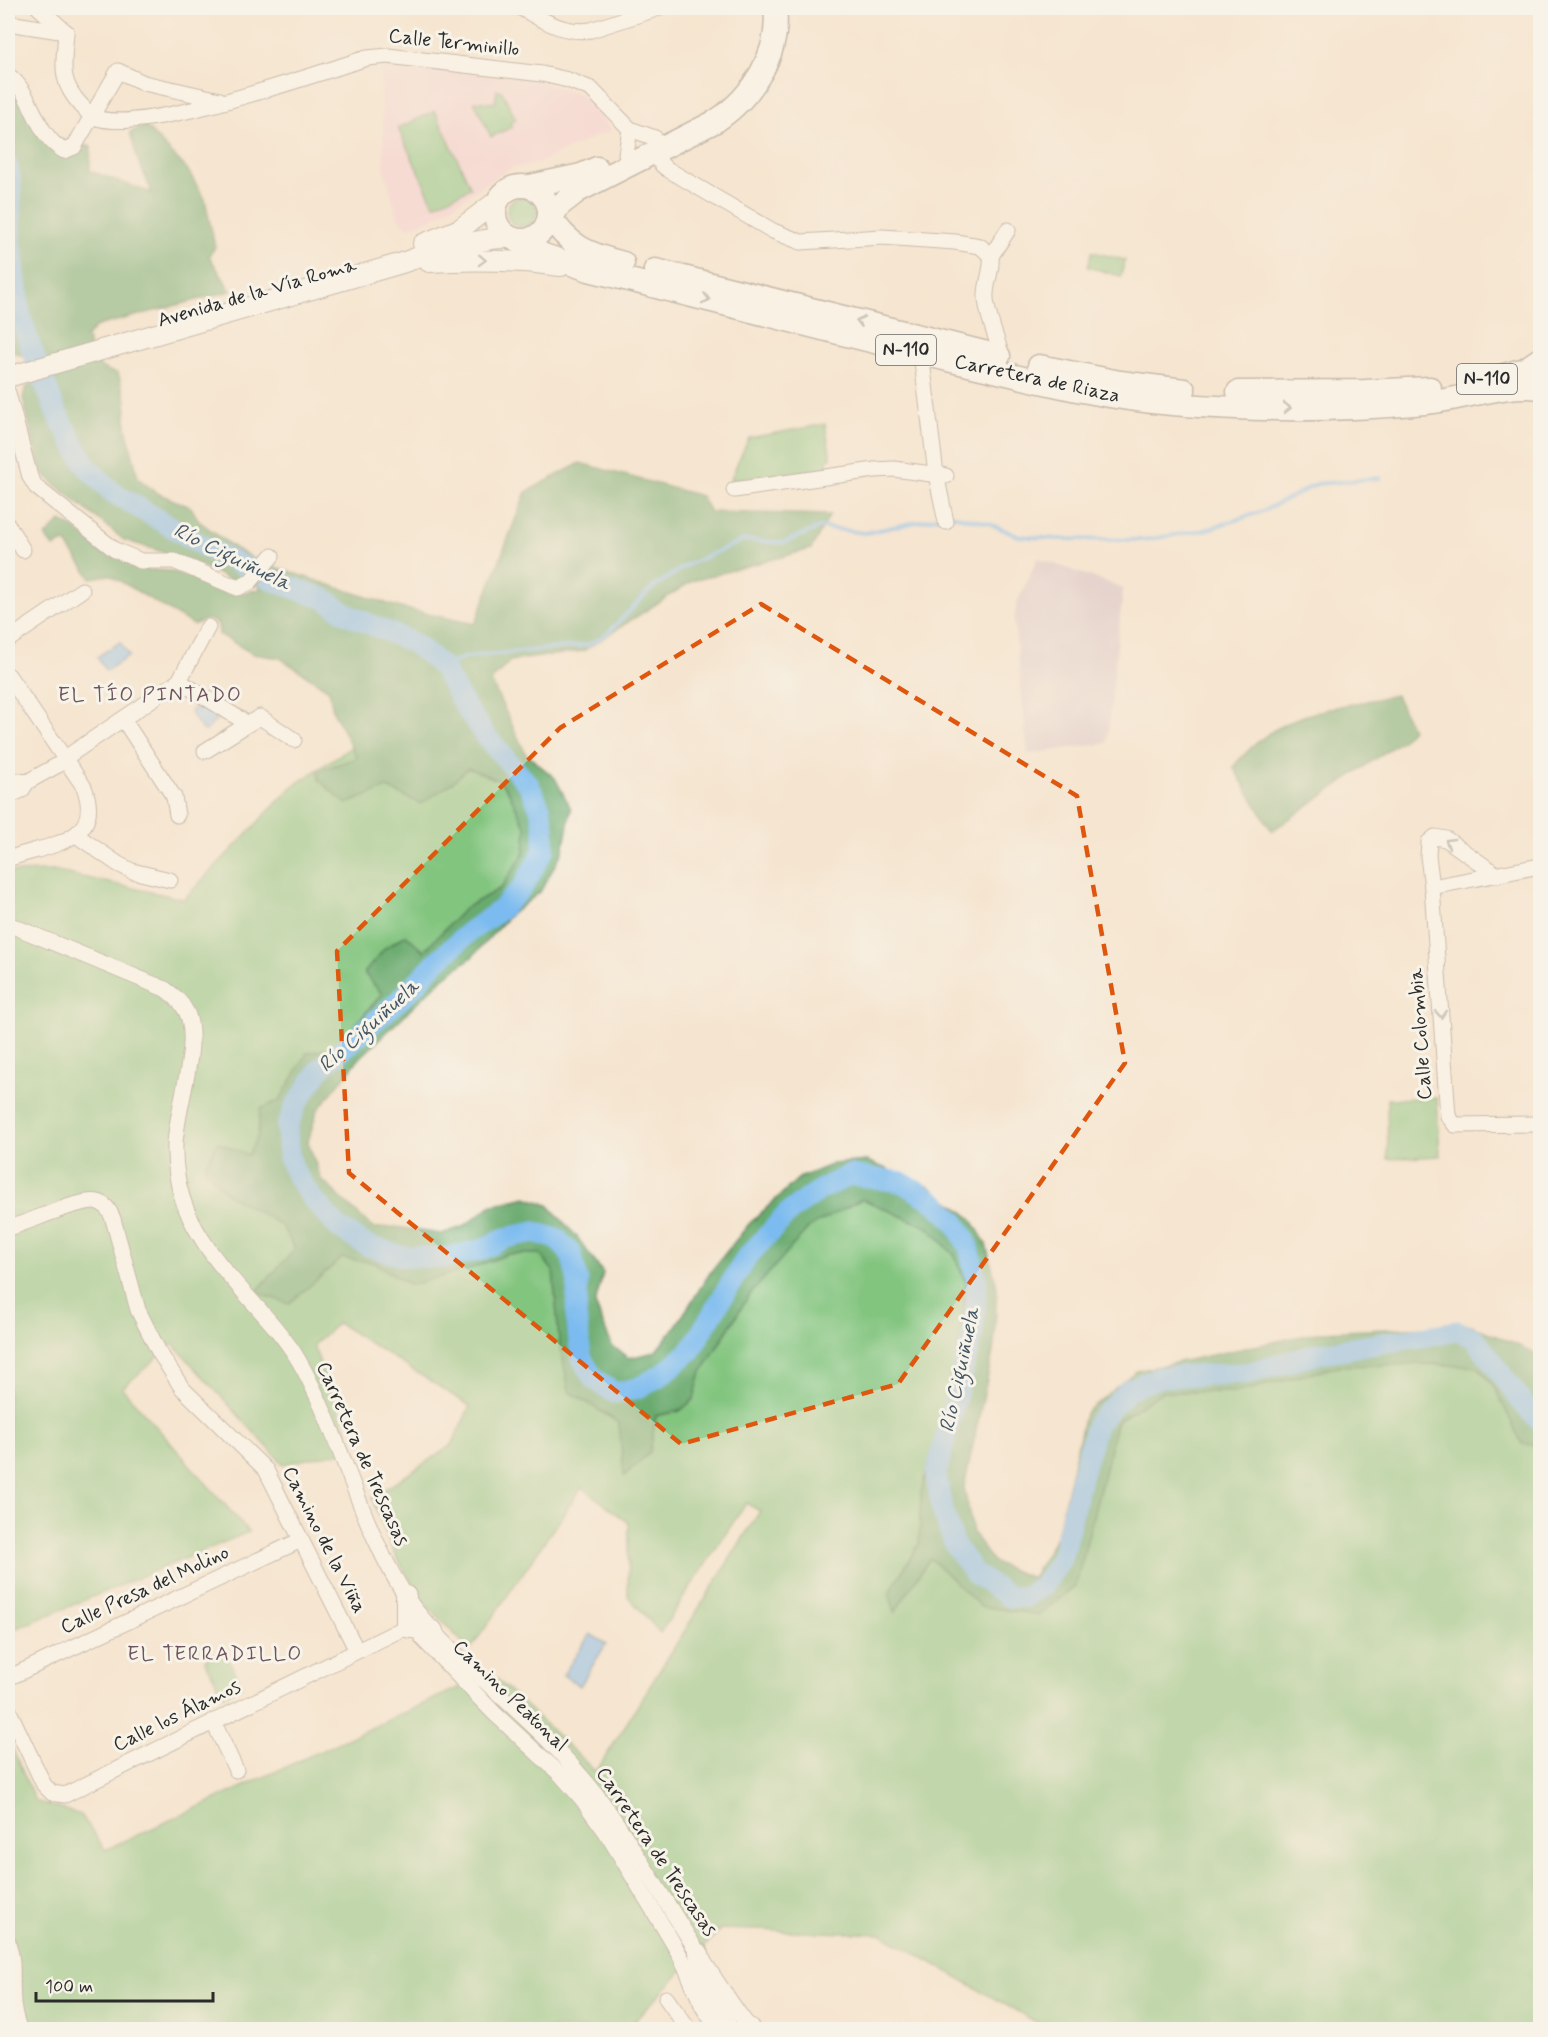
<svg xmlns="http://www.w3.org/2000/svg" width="1548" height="2037" font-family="Mynerve,sans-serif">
<rect width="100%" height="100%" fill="#f7f3e8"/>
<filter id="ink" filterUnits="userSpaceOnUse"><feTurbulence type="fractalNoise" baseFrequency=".0167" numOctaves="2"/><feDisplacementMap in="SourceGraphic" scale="12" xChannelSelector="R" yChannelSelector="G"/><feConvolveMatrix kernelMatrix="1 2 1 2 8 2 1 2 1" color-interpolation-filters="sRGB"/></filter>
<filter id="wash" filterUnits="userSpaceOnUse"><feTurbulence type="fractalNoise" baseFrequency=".008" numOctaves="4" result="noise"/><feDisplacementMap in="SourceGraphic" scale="24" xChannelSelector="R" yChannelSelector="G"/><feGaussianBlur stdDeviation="1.35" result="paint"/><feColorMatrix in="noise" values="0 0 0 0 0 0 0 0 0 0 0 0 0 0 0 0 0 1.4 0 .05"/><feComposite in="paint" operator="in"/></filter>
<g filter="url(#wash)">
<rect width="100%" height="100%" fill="#f5e5d0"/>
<path fill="#f6cfd6" d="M 381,64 L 524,77 L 581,95 L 603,118 L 611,131 L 598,135 L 537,164 L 512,168 L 433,218 L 408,228 L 398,218 L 384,168 Z"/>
<path fill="#d1bdc9" d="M 1038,558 L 1123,588 L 1107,743 L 1028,754 L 1014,620 L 1017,603 Z"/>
<g fill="#82c57f" stroke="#567855" stroke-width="1.5">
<path d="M 497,90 L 500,90 L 503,93 L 516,120 L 510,123 L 512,127 L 491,137 L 474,101 L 495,103 Z"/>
<path d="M 435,111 L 471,188 L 434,205 L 398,128 Z"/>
<circle cx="522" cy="212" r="15"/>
<path d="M 1092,252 L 1125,260 L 1121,276 L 1088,267 Z"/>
<path d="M 825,424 L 831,458 L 827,459 L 827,468 L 730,480 L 749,438 Z"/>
<path d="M 443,668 L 544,850 L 436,962 L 287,1142 L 366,1245 L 534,1232 L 615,1393 L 850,1175 L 969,1247 L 956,1546 L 1043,1586 L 1128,1390 L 1457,1331 L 1540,1421 L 1540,2029 L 1048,2029 L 882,1934 L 721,1929 L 627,2029 L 8,2029 L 8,1738 L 35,1801 L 81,1815 L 105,1850 L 458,1688 L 497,1679 L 596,1772 L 760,1511 L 746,1503 L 660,1633 L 628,1596 L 629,1523 L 582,1487 L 470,1650 L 423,1602 L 393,1551 L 372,1498 L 452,1445 L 470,1406 L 338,1323 L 313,1345 L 354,1450 L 283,1464 L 173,1344 L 122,1388 L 249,1532 L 8,1632 L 8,872 L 54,871 L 184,899 L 293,786 L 427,696 Z"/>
<path d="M 1437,1098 L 1440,1156 L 1388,1159 L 1387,1099 Z"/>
<path d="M 224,1650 L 242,1686 L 223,1695 L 205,1660 Z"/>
</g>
<g fill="#69aa6e" stroke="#4a6a4c" stroke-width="1.5">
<path d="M 8,76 L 54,137 L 76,145 L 91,146 L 90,171 L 152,193 L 137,158 L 130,132 L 145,126 L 187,169 L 205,199 L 215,247 L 209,256 L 231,291 L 97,326 L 86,337 C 94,356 94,370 118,373 L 126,400 L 126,427 L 138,478 L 157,493 L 191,507 L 199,521 L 236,549 L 259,562 L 401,608 L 475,624 L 526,492 L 580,463 L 701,496 L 710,512 L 830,515 L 811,549 L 692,581 L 583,651 L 510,661 L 491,681 L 526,754 L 555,778 L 571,809 L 563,851 L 540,892 L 509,916 L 472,957 L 443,978 L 358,1060 L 317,1111 L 308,1142 L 321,1179 L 373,1228 L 397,1227 L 441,1234 L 463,1227 L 490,1206 L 526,1197 L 548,1205 L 577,1237 L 603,1273 L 595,1304 L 612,1346 L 629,1358 L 655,1352 L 676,1326 L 712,1270 L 749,1224 L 799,1178 L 833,1164 L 867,1161 L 930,1187 L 971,1218 L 986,1244 L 997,1287 L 994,1347 L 964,1487 L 973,1533 L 993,1562 L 1032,1578 L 1057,1535 L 1085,1413 L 1136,1371 L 1321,1332 L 1471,1325 L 1536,1353 L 1540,1359 L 1540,1445 L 1522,1444 L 1495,1388 L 1478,1367 L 1430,1364 L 1340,1366 L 1239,1392 L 1162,1392 L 1117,1421 L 1076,1585 L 1039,1615 L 980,1606 L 930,1558 L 895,1612 L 889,1593 L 919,1544 L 921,1492 L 958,1354 L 966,1283 L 954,1255 L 929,1228 L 862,1199 L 808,1228 L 748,1297 L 700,1375 L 694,1399 L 680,1411 L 656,1416 L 650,1452 L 624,1476 L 619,1423 L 569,1391 L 559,1339 L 553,1271 L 540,1254 L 508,1254 L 470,1269 L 410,1285 L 375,1263 L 342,1258 L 289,1304 L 256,1292 L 295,1249 L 281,1225 L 227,1194 L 204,1168 L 218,1142 L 248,1155 L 258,1135 L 260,1109 L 280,1100 L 307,1053 L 336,1047 L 382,994 L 364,973 L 385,948 L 406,935 L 424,951 L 465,908 L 501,888 L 524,853 L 526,828 L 507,789 L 498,780 L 468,768 L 452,783 L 421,804 L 387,788 L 346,804 L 319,780 L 318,771 L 357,758 L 333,711 L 329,690 L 280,658 L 253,654 L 219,634 L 218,624 L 208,619 L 193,625 L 110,575 L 91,578 L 65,542 L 53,547 L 45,536 L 61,521 L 74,528 L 93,544 L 140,569 L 171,571 L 203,582 L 230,595 L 261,589 L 251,579 L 246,581 L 228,579 L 192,561 L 124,540 L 47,478 L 39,466 L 23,398 L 25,389 L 35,380 L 24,356 L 8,350 Z"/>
<path d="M 1396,695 L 1412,729 L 1401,741 L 1272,831 L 1233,767 C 1248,749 1266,733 1287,723 C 1314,709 1365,702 1396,695 Z"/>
</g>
<g fill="#7cbbf0" stroke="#54738e" stroke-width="1.5">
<path d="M 120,642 L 129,656 L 106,671 L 97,657 Z"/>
<path d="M 197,705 L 218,718 L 206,731 L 202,730 L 190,712 Z"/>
<path d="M 590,1634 L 606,1644 L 580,1686 L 563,1675 Z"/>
</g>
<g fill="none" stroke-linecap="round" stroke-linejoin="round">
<g stroke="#7cbbf0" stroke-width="4">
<path d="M 948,516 L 952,515 L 988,523 L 1018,536 L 1057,539 L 1144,540 L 1205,530 L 1263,511 L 1317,484 L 1380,478"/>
<path d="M 443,668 L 465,657 L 588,645 L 607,634 L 651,589 L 687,565 L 744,540 L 783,543 L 821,527 L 865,533 L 940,517"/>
</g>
<path stroke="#7cbbf0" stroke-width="21" d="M 8,167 L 11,182 L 11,242 L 20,314 L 31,348 L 57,414 L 87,467 L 112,492 L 214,552 L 277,582 L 325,599 L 345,613 L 413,643 L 428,654 L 443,668 L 465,707 L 488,739 L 529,785 L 540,808 L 544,828 L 544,850 L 522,888 L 499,911 L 469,932 L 436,962 L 405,995 L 320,1069 L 296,1105 L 287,1127 L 289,1156 L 295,1173 L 312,1198 L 339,1228 L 366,1245 L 401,1256 L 444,1258 L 481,1250 L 505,1238 L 534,1232 L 557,1239 L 571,1254 L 578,1281 L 576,1315 L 581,1357 L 594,1379 L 615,1393 L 638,1388 L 663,1374 L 690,1351 L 746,1258 L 789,1212 L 820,1190 L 850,1175 L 901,1182 L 935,1202 L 955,1222 L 969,1247 L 977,1283 L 973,1330 L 936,1474 L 942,1509 L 955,1546 L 975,1574 L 1009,1597 L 1025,1597 L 1043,1586 L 1061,1559 L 1083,1470 L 1097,1423 L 1128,1390 L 1159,1377 L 1248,1373 L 1321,1353 L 1457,1331 L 1475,1338 L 1524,1405 L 1540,1421"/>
</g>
</g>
<g filter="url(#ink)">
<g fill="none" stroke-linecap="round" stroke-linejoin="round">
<defs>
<g id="minor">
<path d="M 39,8 L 66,32"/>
<path d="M 521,8 C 544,21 564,34 591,30 L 659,8"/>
<path d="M 8,23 L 66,32"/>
<path d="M 66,32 C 64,63 58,81 81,105 C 84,108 87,113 91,115 C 127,141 320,72 367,58 L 388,56 L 542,74 L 568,80 L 591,89 L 630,129 L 655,138"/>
<path d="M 8,75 C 34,94 34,134 64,151 L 74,147 L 118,71 L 144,83 L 220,100"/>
<path d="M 655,153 L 662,165 L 667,169 L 773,231 L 801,242 L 882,237 L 955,242 L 980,246 L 991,256 C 993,270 985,283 986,298 C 987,317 997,338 1002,357"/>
<path d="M 626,154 L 630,129"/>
<path d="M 991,256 L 1008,230"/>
<path d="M 921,353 L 936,474 L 946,522"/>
<path d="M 8,393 L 30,477 L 36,487 L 115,550 L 141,561 L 174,561 L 238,588 L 250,582 L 272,556"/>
<path d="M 734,490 L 875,470 L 894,469 L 946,476"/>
<path d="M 8,525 L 23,550"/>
<path d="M 8,640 L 82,590"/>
<path d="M 8,675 L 84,787 C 106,845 42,845 8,859"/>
<path d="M 179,681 L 248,724 L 205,751"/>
<path d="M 123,719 L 174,797 L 177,815"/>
<path d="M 248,724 L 260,717 L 294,740"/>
<path d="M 65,758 L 179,681 L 208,627"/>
<path d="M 8,780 L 27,782 L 67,760"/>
<path d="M 8,796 L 22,790 L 27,782"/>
<path d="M 76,835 L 118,864 L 132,871 L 170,880"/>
<path d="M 1497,875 L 1446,839 L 1435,837 L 1429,842 L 1428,856 L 1432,887 L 1448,1116 L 1455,1125 L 1540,1124"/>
<path d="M 1432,887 L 1540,866"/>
<path d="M 8,924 L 165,989 C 173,995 181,1001 186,1011 C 202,1041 176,1108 175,1145 C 174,1180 183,1210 202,1239 C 229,1283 272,1316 299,1361 C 343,1438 360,1530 411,1604 C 424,1622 440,1638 457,1655 C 498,1695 544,1732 581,1776 C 606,1804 625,1836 645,1868 C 679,1922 712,1978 751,2030"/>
<path d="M 8,1228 C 28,1223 83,1197 98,1202 C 106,1204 110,1211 113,1219 L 138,1310 L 159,1352 L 182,1388 L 266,1470 L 357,1651"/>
<path d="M 422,1638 L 494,1713 L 561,1775 L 582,1799 L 606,1832 L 670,1938 L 681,1957 L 703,2007 L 718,2030"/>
<path d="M 8,1678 L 301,1540"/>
<path d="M 8,1709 L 44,1785 L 52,1793 L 65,1795 L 406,1627"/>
<path d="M 213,1721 L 236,1770"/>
<path d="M 8,1941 C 9,1948 12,1956 12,1964 C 13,1987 10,2007 20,2030"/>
<path d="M 666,1998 L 689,2030"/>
</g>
<g id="major">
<path d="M 423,244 L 460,229 L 497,201"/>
<path d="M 429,262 C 474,259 517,260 561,266"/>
<path d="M 8,377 L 402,263 C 437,250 472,240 509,237"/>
<path d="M 406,1596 L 406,1627 L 433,1631"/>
<path d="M 699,1954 L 705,1979 L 725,2014 L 725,2030"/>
<path d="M 748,2030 L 749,2028"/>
</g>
<g id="highway">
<circle cx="522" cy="213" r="27"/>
<path d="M 530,186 L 581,175 L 597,168"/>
<path d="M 549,214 C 567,246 589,254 623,263"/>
<path d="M 547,223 L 560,205 L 578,191 L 716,121 C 752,97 781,53 775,8"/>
<path d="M 514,239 L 544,255 L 589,270 C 710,300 831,332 952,361 C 1025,378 1097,398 1172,404 C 1255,411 1342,411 1425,403 C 1463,400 1502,383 1540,388"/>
<path d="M 655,270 L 999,356"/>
<path d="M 1039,366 L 1120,382 L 1184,390"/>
<path d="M 1489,379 L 1525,369 L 1540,359"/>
<path d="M 1238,392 L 1365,391 L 1430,388"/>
</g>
</defs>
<use href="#minor" stroke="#90887e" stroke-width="17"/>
<use href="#major" stroke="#90887e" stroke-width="22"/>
<use href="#highway" stroke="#90887e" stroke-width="25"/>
<use href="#minor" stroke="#fff" stroke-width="15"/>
<use href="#major" stroke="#fff" stroke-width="20"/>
<use href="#highway" stroke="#fff" stroke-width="22"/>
</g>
<defs><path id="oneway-chevron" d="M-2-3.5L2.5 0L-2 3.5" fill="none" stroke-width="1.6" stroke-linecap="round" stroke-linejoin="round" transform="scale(1.5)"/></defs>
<g stroke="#a0a0a0">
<use href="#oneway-chevron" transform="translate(482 260) rotate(2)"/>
<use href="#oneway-chevron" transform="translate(706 299) rotate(14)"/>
<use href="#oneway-chevron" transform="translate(860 321) rotate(-166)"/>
<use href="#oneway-chevron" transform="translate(1287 408)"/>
<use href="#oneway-chevron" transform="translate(1449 842) rotate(-150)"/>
<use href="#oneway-chevron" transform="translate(1441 1014) rotate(86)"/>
</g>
</g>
<path d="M0 0H1548V2037H0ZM 761,604 L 1077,796 L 1125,1063 L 898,1384 L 681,1444 L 349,1173 L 337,951 L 560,728 Z" fill="#f5e5d0" fill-opacity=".55" fill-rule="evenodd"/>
<path fill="none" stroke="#df570e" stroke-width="4.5" stroke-dasharray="12 8" stroke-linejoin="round" d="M 761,604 L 1077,796 L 1125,1063 L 898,1384 L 681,1444 L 349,1173 L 337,951 L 560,728 Z"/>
<g text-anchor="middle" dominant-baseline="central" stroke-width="6" stroke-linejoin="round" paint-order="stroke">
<g fill="#f7f3e8" stroke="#686764" stroke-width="1.5">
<rect x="876" y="335" width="60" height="30" rx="4.5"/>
<rect x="1457" y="364" width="60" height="30" rx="4.5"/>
</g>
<g font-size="18" font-weight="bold" fill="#2b2b2b">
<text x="906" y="350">N-110</text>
<text x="1487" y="379">N-110</text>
</g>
<g font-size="20" fill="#2b2b2b" stroke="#f7f3e8">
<text transform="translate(454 43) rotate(6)">Calle Terminillo</text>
<text transform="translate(257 293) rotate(-16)">Avenida de la Vía Roma</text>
<text transform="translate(1037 379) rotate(12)">Carretera de Riaza</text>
<text transform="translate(1421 1034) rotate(-94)">Calle Colombia</text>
<text transform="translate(362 1454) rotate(66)">Carretera de Trescasas</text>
<text transform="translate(324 1540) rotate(63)">Camino de la Viña</text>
<text transform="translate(145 1590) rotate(-25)">Calle Presa del Molino</text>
<text transform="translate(510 1696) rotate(44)">Camino Peatonal</text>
<text transform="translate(177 1716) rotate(-26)">Calle los Álamos</text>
<text transform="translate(656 1852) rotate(56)">Carretera de Trescasas</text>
</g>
<g font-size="21" font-style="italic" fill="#435666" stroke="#f7f3e8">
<text transform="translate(232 557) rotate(26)">Río Ciguiñuela</text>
<text transform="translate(369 1026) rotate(-42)">Río Ciguiñuela</text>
<text transform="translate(960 1370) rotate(-78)">Río Ciguiñuela</text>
</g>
<g font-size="21" letter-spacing="1.5" fill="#6e545c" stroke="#f7f3e8">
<text x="150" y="695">EL TÍO PINTADO</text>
<text x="215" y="1654">EL TERRADILLO</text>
</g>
</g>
<rect width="1548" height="2037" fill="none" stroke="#f7f3e8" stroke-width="30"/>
<path d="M36 1992v9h177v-9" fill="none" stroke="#2b2b2b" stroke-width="3"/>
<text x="45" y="1992" font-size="18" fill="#2b2b2b" stroke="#f7f3e8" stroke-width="4.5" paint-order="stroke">100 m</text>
</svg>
